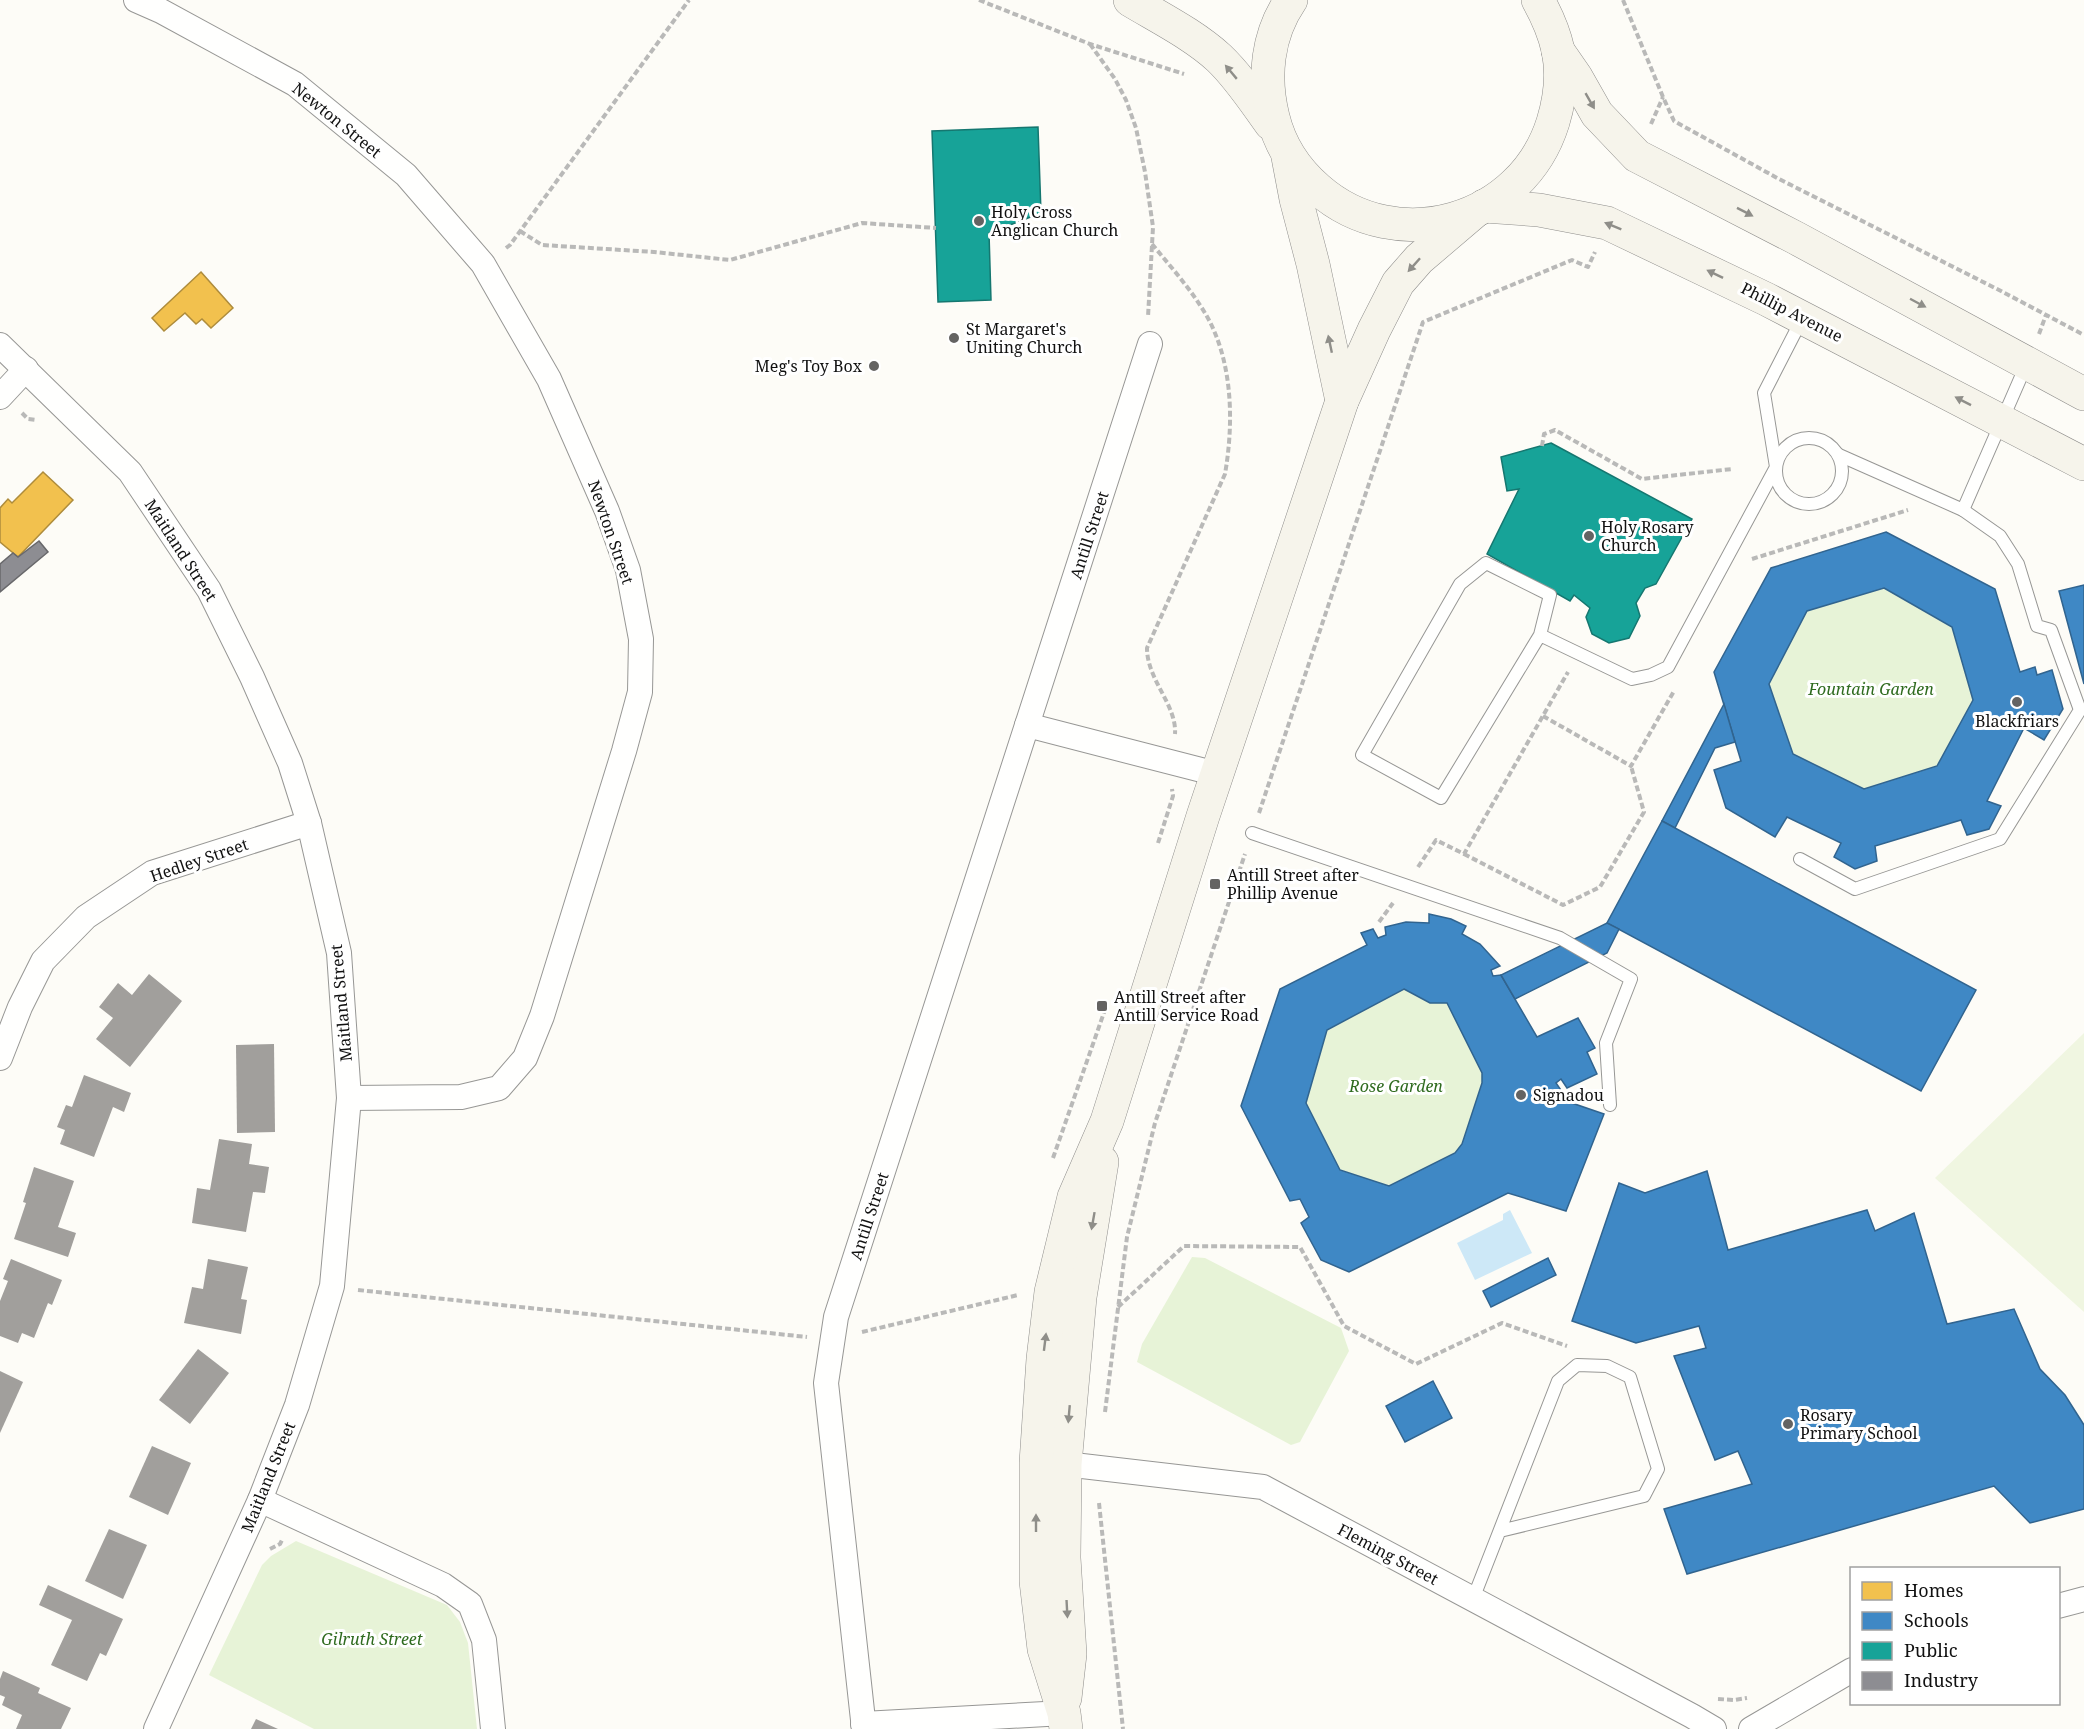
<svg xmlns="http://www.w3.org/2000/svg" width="2084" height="1729" font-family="'Noto Serif',serif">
<rect width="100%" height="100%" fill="#fdfcf7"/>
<g fill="#e7f3d7">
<path d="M 1884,588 L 1952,627 L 1973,700 L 1937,766 L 1864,789 L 1793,754 L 1769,684 L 1807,611 Z"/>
<path d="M 1404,989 L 1430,1003 L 1447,1003 L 1482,1073 L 1482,1083 L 1462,1144 L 1455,1153 L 1389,1186 L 1340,1170 L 1306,1103 L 1327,1030 Z"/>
<path d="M 1192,1257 L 1205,1258 L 1341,1328 L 1349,1351 L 1300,1442 L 1291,1445 L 1137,1362 L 1142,1344 Z"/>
<path d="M 296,1541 L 447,1605 L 460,1622 L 468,1643 L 477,1729 L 314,1729 L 209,1675 L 262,1565 L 271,1556 Z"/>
</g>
<path fill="#f0f6e1" d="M 2084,1033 L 2084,1312 L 1935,1178 Z"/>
<path fill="#cde8f7" d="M 1510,1210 L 1532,1253 L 1475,1280 L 1457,1243 L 1503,1220 L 1503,1214 Z"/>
<g fill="#f2c14e" stroke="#ae8c3c" stroke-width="1.5">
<path d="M 201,272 L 233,308 L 211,328 L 202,319 L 196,324 L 185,313 L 164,331 L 152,318 Z"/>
<path d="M 43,472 L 73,500 L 18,557 L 0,542 L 0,508 L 8,499 L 12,503 Z"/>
</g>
<g fill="#3f88c5" stroke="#31648f" stroke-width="1.5" fill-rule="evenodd">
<path d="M 1886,532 L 1995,589 L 2020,672 L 2035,667 L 2037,675 L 2052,670 L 2063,709 L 2044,740 L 2024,728 L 1987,801 L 2001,806 L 1989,829 L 1967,835 L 1961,820 L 1875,846 L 1877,861 L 1855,869 L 1834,857 L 1841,843 L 1787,817 L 1775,837 L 1726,808 L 1714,770 L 1741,761 L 1714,672 L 1771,568 ZM 1884,588 L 1952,627 L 1973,700 L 1937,766 L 1864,789 L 1793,754 L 1769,684 L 1807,611 Z"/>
<path d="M 2084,585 L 2084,684 L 2059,591 Z"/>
<path d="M 1724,704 L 1735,742 L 1715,748 L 1675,828 L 1662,821 Z"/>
<path d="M 1662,821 L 1976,990 L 1921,1091 L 1607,923 Z"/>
<path d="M 1429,914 L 1451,919 L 1466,926 L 1462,934 L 1480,944 L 1500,966 L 1491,970 L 1493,976 L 1501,975 L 1537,1037 L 1578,1018 L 1595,1048 L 1587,1052 L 1597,1074 L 1567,1088 L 1561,1079 L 1556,1083 L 1569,1102 L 1604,1114 L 1566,1211 L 1508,1193 L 1349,1272 L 1321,1260 L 1301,1223 L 1309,1217 L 1300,1199 L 1290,1201 L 1241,1106 L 1280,989 L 1367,945 L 1361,933 L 1373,929 L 1378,938 L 1386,935 L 1385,927 L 1406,922 L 1429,923 ZM 1404,989 L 1430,1003 L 1447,1003 L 1482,1073 L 1482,1083 L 1462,1144 L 1455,1153 L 1389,1186 L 1340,1170 L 1306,1103 L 1327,1030 Z"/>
<path d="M 1607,923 L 1619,929 L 1607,953 L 1515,999 L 1501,975 Z"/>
<path d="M 1707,1171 L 1728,1250 L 1867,1210 L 1875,1231 L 1914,1213 L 1947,1324 L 2014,1309 L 2040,1369 L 2065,1395 L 2084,1425 L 2084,1509 L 2030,1523 L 1994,1486 L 1687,1574 L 1664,1509 L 1752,1484 L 1738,1451 L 1715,1460 L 1674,1356 L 1706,1348 L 1699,1326 L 1636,1343 L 1572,1321 L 1619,1183 L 1645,1193 Z"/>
<path d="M 1548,1258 L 1556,1275 L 1491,1307 L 1483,1291 Z"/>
<path d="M 1433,1381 L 1452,1418 L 1405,1442 L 1386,1406 Z"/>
</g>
<g fill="#17a398" stroke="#157770" stroke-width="1.5">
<path d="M 1038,127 L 1041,213 L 989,233 L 991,300 L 938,302 L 932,131 Z"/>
<path d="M 1551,443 L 1692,519 L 1656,584 L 1645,588 L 1636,603 L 1640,616 L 1629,638 L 1609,643 L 1592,634 L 1586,617 L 1590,608 L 1574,595 L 1570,601 L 1487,554 L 1519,489 L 1507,491 L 1501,457 Z"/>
</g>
<path fill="#8d8d92" stroke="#68686b" stroke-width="1.5" d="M 39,541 L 48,552 L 0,592 L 0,564 L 13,553 L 18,557 Z"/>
<g fill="#a19f9c">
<path d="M 149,974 L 182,1001 L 130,1067 L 96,1039 L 113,1018 L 99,1007 L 118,983 L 132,995 Z"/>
<path d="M 274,1044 L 275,1132 L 237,1133 L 236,1045 Z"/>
<path d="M 84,1075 L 131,1093 L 124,1112 L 113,1107 L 94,1157 L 60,1144 L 65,1130 L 57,1127 L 66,1105 L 72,1107 Z"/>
<path d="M 219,1139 L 252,1144 L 249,1164 L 269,1167 L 265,1193 L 253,1192 L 246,1232 L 192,1223 L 197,1188 L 210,1190 Z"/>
<path d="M 34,1167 L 74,1181 L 58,1227 L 76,1233 L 68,1257 L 14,1239 L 26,1203 L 23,1202 Z"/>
<path d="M 11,1259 L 62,1280 L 52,1305 L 48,1303 L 34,1338 L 22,1333 L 18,1343 L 0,1336 L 0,1301 L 8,1281 L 3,1279 Z"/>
<path d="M 208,1259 L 248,1267 L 241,1299 L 247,1300 L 241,1334 L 184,1323 L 192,1287 L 203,1289 Z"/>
<path d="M 198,1349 L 229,1373 L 190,1424 L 159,1400 Z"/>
<path d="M 0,1371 L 23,1382 L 0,1433 Z"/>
<path d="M 152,1446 L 191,1463 L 168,1515 L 129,1497 Z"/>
<path d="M 109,1529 L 147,1545 L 123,1599 L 85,1581 Z"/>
<path d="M 48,1585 L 123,1619 L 106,1656 L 100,1653 L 87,1681 L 51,1665 L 72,1620 L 39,1605 Z"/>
<path d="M 3,1671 L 40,1688 L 38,1693 L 71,1708 L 61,1729 L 16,1729 L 22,1715 L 2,1705 L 5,1697 L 0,1695 L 0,1679 Z"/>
<path d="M 256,1719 L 278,1729 L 251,1729 Z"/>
</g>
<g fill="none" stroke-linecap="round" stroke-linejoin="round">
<defs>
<g id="service">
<circle cx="1809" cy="471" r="33"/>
<path d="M 1839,455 L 1963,510 L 2027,363"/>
<path d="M 1540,635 L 1441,798 L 1362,755 L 1460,584 L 1486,563 L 1550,595 L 1540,635 L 1632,679 L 1651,675 L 1668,667 L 1776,467 L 1764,393 L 1802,319"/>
<path d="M 1252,833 L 1560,938 L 1631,979 L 1606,1043 L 1610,1105"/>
<path d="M 1800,859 L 1855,889 L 2000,839 L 2080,710 L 2051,630 L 2037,626 L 2018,564 L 2000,536 L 1963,510"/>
<path d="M 1473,1599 L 1558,1381 L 1577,1365 L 1607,1366 L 1630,1377 L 1658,1469 L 1644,1496 L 1500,1531"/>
</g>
<g id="minor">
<path d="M 136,0 L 161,11 L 295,84 L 406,175 L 483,264 L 549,379 L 607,511 L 628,570 L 641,639 L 640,692 L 624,751 L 542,1016 L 525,1058 L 499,1088 L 461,1097 L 349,1098"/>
<path d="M 0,345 L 130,472 L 209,590 L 252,677 L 290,763 L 309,823 L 339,953 L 349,1098 L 332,1286 L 297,1405 L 260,1500 L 156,1729"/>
<path d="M 0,397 L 26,369"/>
<path d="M 1027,725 L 1217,774"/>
<path d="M 0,1058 L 20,1007 L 43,961 L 86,917 L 152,873 L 309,823"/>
<path d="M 1050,1464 L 1065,1464 L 1263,1487 L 1692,1716 L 1714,1729"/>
<path d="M 260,1500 L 443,1585 L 470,1604 L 484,1640 L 493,1729"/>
<path d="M 2058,1606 L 2084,1599"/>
<path d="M 863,1724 L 1064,1713"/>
<path d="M 864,1729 L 826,1383 L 836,1317 L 1150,344"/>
<path d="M 1751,1729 L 1852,1670"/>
</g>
<g id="secondary">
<path d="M 1130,0 C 1160,18 1194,35 1219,58 C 1239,77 1255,102 1271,124"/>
<path d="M 1291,0 C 1267,35 1263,77 1273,117 C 1280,146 1296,170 1318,189 C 1397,258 1522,222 1553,122 C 1560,99 1563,74 1558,50 C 1554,32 1547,16 1538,0"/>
<path d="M 1558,51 L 1576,77 L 1597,114 L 1637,156 L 1796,238 L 2084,394"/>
<path d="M 1288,157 L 1296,199 L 1313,264 L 1342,401"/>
<path d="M 1484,206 L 1539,210 L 1607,223 L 1766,299 L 2084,464"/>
<path d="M 1065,1698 L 1070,1654 L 1064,1558 L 1065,1464 L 1080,1297 L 1102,1162"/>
<path d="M 1066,1729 L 1064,1713 L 1044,1649 L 1036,1581 L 1036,1463 L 1043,1359 L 1051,1292 L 1074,1197 L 1107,1121 L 1203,816 L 1342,401 L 1374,330 L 1398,283 L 1419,259 L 1473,213"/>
</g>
</defs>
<use href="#service" stroke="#979795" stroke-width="14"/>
<use href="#minor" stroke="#979795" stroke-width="26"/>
<use href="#secondary" stroke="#8e8d8b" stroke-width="34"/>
<g stroke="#b9b9b8" stroke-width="4" stroke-dasharray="6 3" stroke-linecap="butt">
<path d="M 979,0 L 1090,44 L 1184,74"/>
<path d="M 1623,0 L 1663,97 L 1674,121 L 1779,179 L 2001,291 L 2084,335"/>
<path d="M 1090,44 L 1115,79 L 1126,100 L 1136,128 L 1145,172 L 1153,227 L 1148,317"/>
<path d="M 1651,124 L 1663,97"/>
<path d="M 520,231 L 542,245 L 654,252 L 730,260 L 862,223 L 936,228"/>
<path d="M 1152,244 C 1170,266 1190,288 1205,313 C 1233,360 1234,422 1225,474 L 1147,648 C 1147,680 1177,705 1175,734"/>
<path d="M 506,248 L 510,245 L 689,0"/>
<path d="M 2039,334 L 2046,315"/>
<path d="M 22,413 L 28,419 L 36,420"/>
<path d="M 1542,446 L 1544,434 L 1555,430 L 1642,479 L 1732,469"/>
<path d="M 1752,559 L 1908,510"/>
<path d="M 1543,716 L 1631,766 L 1674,691"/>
<path d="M 1259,813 L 1423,322 L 1572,260 L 1588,267 L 1595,252"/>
<path d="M 1158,843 L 1173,796 L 1172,789"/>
<path d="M 1464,854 L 1563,905 L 1600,887 L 1644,812 L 1631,766"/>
<path d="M 1418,867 L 1436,840 L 1464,854 L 1568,672"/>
<path d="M 1379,922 L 1393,903"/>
<path d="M 1053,1158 L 1107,1004"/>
<path d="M 358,1290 L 807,1337"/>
<path d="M 1118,1307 L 1184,1246 L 1300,1247 L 1344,1326 L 1416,1364 L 1502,1323 L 1567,1346"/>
<path d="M 862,1332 L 1018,1295"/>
<path d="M 1105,1412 L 1127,1237 L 1155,1123 L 1245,854"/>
<path d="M 1099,1503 L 1123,1729"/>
<path d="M 270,1549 L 280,1544 L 282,1540"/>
<path d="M 1718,1699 L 1734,1700 L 1747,1698"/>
</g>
<use href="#service" stroke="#fffffe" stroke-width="12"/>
<use href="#minor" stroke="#fffffe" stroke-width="24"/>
<use href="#secondary" stroke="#f6f4eb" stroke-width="33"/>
</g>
<defs><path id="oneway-solid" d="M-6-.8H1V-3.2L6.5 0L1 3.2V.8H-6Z" transform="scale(1.5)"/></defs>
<g fill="#8f8e89">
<use href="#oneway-solid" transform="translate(1231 72) rotate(-130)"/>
<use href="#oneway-solid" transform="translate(1590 101) rotate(60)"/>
<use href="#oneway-solid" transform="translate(1745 212) rotate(27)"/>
<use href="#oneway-solid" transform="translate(1613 226) rotate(-158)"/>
<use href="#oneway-solid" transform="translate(1414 265) rotate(132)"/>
<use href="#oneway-solid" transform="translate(1715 274) rotate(-154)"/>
<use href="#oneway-solid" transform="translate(1918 303) rotate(28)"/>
<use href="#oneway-solid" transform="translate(1330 344) rotate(-102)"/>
<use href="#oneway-solid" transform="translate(1963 401) rotate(-153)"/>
<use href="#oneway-solid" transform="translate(1093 1221) rotate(100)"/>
<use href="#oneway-solid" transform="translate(1045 1342) rotate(-83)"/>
<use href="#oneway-solid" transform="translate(1069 1414) rotate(95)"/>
<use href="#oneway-solid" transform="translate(1036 1523) rotate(-90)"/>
<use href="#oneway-solid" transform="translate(1067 1609) rotate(87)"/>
</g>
<g fill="#646362" stroke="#fff" stroke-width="2">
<circle cx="979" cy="221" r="6"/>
<circle cx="954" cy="338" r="6"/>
<circle cx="874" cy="366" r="6"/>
<circle cx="1589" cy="536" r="6"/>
<circle cx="2017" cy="702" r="6"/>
<rect x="1209" y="878" width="12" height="12" rx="3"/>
<rect x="1096" y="1000" width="12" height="12" rx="3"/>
<circle cx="1521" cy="1095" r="6"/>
<circle cx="1788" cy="1424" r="6"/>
</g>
<g text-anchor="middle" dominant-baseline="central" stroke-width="6" stroke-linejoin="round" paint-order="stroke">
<g font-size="16" fill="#111" stroke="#fff">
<text transform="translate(337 120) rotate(39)">Newton Street</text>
<text transform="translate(1792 312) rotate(27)">Phillip Avenue</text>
<text transform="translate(611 532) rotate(71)">Newton Street</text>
<text transform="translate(1089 535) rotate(-72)">Antill Street</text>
<text transform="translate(181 550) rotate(57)">Maitland Street</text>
<text transform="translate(199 860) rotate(-19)">Hedley Street</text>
<text transform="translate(341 1003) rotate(-95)">Maitland Street</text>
<text transform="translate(869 1216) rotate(-72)">Antill Street</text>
<text transform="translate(268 1477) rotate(-68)">Maitland Street</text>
<text transform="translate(1388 1554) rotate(28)">Fleming Street</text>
</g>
<g font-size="16" fill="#111" stroke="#fff" text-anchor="start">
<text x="991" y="212">Holy Cross<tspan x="991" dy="18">Anglican Church</tspan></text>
<text x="966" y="329">St Margaret's<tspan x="966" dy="18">Uniting Church</tspan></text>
<text x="862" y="366" text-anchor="end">Meg's Toy Box</text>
<text x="1601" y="527">Holy Rosary<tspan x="1601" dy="18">Church</tspan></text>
<text x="2017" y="721" text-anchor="middle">Blackfriars</text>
<text x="1227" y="875">Antill Street after<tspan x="1227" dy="18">Phillip Avenue</tspan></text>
<text x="1114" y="997">Antill Street after<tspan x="1114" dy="18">Antill Service Road</tspan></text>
<text x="1533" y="1095">Signadou</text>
<text x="1800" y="1415">Rosary<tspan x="1800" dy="18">Primary School</tspan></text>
</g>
<g font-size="16" font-style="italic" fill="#2f6b1f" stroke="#fff">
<text x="1871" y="689">Fountain Garden</text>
<text x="1396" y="1086">Rose Garden</text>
<text x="372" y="1639">Gilruth Street</text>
</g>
</g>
<rect x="1850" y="1567" width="210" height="138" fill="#ffffff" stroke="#a0a0a0" stroke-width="1.5"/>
<rect x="1862" y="1582" width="30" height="18" fill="#f2c14e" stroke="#a0a0a0" stroke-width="1.5"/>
<text x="1904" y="1597" font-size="18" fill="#111111">Homes</text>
<rect x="1862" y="1612" width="30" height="18" fill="#3f88c5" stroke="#a0a0a0" stroke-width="1.5"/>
<text x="1904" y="1627" font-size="18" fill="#111111">Schools</text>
<rect x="1862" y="1642" width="30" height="18" fill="#17a398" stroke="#a0a0a0" stroke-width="1.5"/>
<text x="1904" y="1657" font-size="18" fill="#111111">Public</text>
<rect x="1862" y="1672" width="30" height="18" fill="#8d8d92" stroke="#a0a0a0" stroke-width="1.5"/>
<text x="1904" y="1687" font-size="18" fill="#111111">Industry</text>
</svg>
